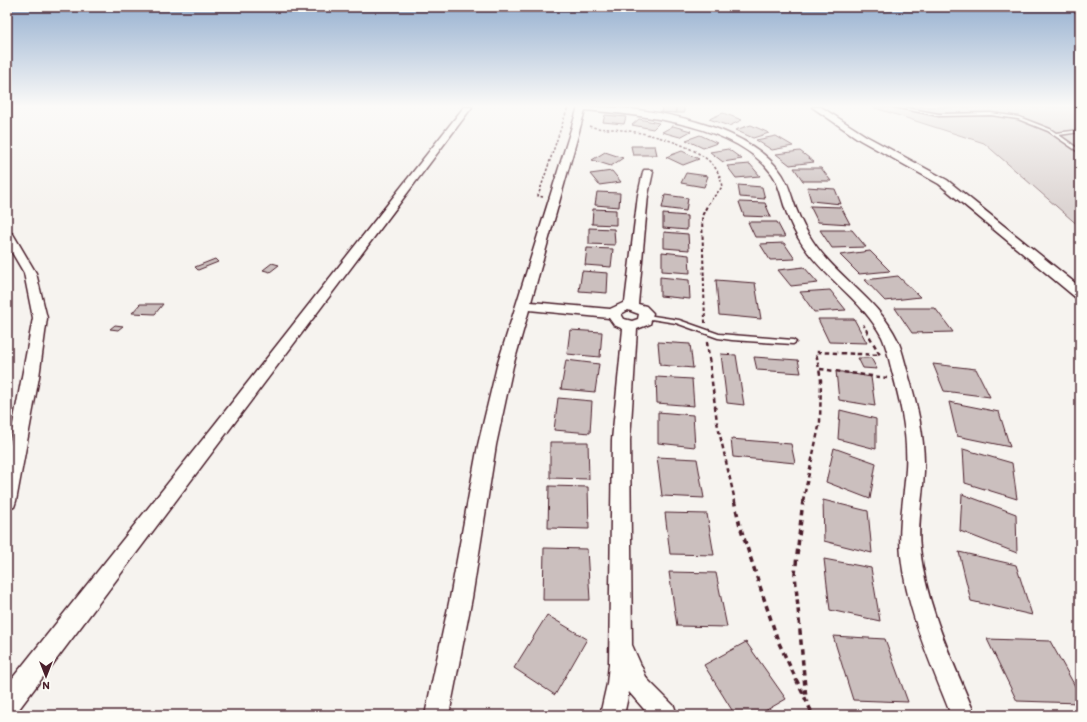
<svg xmlns="http://www.w3.org/2000/svg" width="1087" height="722" font-family="Itim,sans-serif">
<rect width="100%" height="100%" fill="#f6f3ef"/>
<filter id="ink" filterUnits="userSpaceOnUse"><feTurbulence type="fractalNoise" baseFrequency=".025" numOctaves="2"/><feDisplacementMap in="SourceGraphic" scale="8" xChannelSelector="R" yChannelSelector="G"/><feConvolveMatrix kernelMatrix="1 2 1 2 8 2 1 2 1" color-interpolation-filters="sRGB"/></filter>
<g filter="url(#ink)">
<path fill="#dcd4d2" stroke="#937a7e" d="M 872,107 L 1080,107 L 1080,227 L 984,143 Z"/>
<g fill="#cbbfbe" stroke="#4a1f2b">
<path d="M 662,107 L 676,107 L 676,113 L 661,112 Z"/>
<rect x="676" y="107" width="8" height="6"/>
<path d="M 723,113 L 742,120 L 729,126 L 709,119 Z"/>
<path d="M 605,115 L 626,117 L 624,124 L 603,122 Z"/>
<path d="M 639,119 L 659,123 L 653,129 L 632,125 Z"/>
<path d="M 751,125 L 769,133 L 753,138 L 735,130 Z"/>
<path d="M 673,126 L 691,131 L 680,137 L 662,132 Z"/>
<path d="M 700,135 L 717,143 L 703,148 L 686,140 Z"/>
<path d="M 776,136 L 793,146 L 772,150 L 756,140 Z"/>
<path d="M 631,146 L 655,146 L 657,155 L 633,155 Z"/>
<path d="M 728,149 L 742,159 L 723,162 L 710,152 Z"/>
<path d="M 682,151 L 699,159 L 683,165 L 666,157 Z"/>
<path d="M 800,151 L 814,162 L 790,165 L 776,154 Z"/>
<path d="M 605,152 L 623,158 L 611,166 L 592,160 Z"/>
<path d="M 750,164 L 760,176 L 736,178 L 727,166 Z"/>
<path d="M 794,168 L 821,168 L 831,181 L 803,181 Z"/>
<path d="M 612,171 L 621,182 L 599,185 L 590,174 Z"/>
<path d="M 686,173 L 708,176 L 704,187 L 681,183 Z"/>
<path d="M 738,185 L 762,187 L 765,199 L 740,197 Z"/>
<path d="M 807,187 L 835,189 L 841,204 L 811,201 Z"/>
<path d="M 597,192 L 620,193 L 619,207 L 595,205 Z"/>
<path d="M 665,195 L 688,198 L 686,211 L 662,208 Z"/>
<path d="M 739,202 L 765,203 L 771,217 L 744,216 Z"/>
<path d="M 810,206 L 841,207 L 850,224 L 818,222 Z"/>
<path d="M 593,209 L 616,210 L 616,225 L 592,224 Z"/>
<path d="M 663,214 L 687,216 L 687,230 L 663,228 Z"/>
<path d="M 748,222 L 777,222 L 785,237 L 755,237 Z"/>
<path d="M 589,228 L 614,229 L 615,245 L 589,244 Z"/>
<path d="M 820,230 L 852,230 L 866,247 L 832,248 Z"/>
<path d="M 664,232 L 688,234 L 689,250 L 664,248 Z"/>
<path d="M 784,243 L 795,259 L 770,260 L 760,244 Z"/>
<path d="M 587,248 L 613,249 L 611,267 L 585,265 Z"/>
<path d="M 870,251 L 890,271 L 859,274 L 840,255 Z"/>
<path d="M 662,252 L 689,255 L 690,273 L 662,271 Z"/>
<path d="M 215,259 L 218,262 L 198,270 L 195,267 Z"/>
<path d="M 272,263 L 279,265 L 270,272 L 263,270 Z"/>
<path d="M 804,267 L 818,283 L 791,286 L 778,270 Z"/>
<path d="M 582,271 L 608,273 L 607,293 L 579,291 Z"/>
<path d="M 898,276 L 920,297 L 885,301 L 865,280 Z"/>
<path d="M 660,277 L 689,280 L 690,299 L 660,296 Z"/>
<path d="M 716,280 L 755,283 L 761,319 L 719,315 Z"/>
<path d="M 830,290 L 846,310 L 814,312 L 800,292 Z"/>
<path d="M 140,304 L 163,304 L 155,314 L 132,313 Z"/>
<path d="M 895,308 L 935,308 L 953,332 L 912,333 Z"/>
<path d="M 818,319 L 854,319 L 867,343 L 829,342 Z"/>
<path d="M 115,325 L 123,326 L 118,330 L 110,329 Z"/>
<path d="M 570,330 L 602,332 L 600,357 L 567,354 Z"/>
<path d="M 658,342 L 690,344 L 693,368 L 660,365 Z"/>
<path d="M 721,354 L 736,355 L 744,405 L 727,403 Z"/>
<path d="M 754,357 L 798,360 L 801,373 L 757,370 Z"/>
<path d="M 858,358 L 871,358 L 877,369 L 863,368 Z"/>
<path d="M 566,360 L 599,364 L 595,392 L 561,389 Z"/>
<path d="M 933,364 L 976,369 L 990,397 L 944,391 Z"/>
<path d="M 836,371 L 871,377 L 875,406 L 839,400 Z"/>
<path d="M 656,377 L 692,379 L 694,406 L 657,403 Z"/>
<path d="M 558,398 L 592,401 L 590,433 L 554,430 Z"/>
<path d="M 949,402 L 999,412 L 1010,447 L 957,436 Z"/>
<path d="M 840,410 L 876,419 L 876,449 L 838,439 Z"/>
<path d="M 658,412 L 693,415 L 695,447 L 658,443 Z"/>
<path d="M 731,439 L 791,444 L 795,463 L 733,457 Z"/>
<path d="M 550,442 L 588,442 L 589,479 L 550,478 Z"/>
<path d="M 834,448 L 876,463 L 870,499 L 826,482 Z"/>
<path d="M 963,449 L 1012,463 L 1017,499 L 965,483 Z"/>
<path d="M 657,457 L 697,459 L 704,498 L 662,496 Z"/>
<path d="M 549,486 L 588,487 L 589,529 L 548,528 Z"/>
<path d="M 962,494 L 1016,514 L 1017,553 L 960,531 Z"/>
<path d="M 823,500 L 868,511 L 872,553 L 824,541 Z"/>
<path d="M 665,513 L 707,514 L 714,555 L 670,554 Z"/>
<path d="M 544,548 L 587,549 L 590,600 L 543,600 Z"/>
<path d="M 959,552 L 1016,565 L 1032,615 L 971,601 Z"/>
<path d="M 824,559 L 871,568 L 880,621 L 830,610 Z"/>
<path d="M 669,572 L 716,573 L 727,627 L 677,626 Z"/>
<path d="M 547,615 L 587,639 L 555,695 L 514,668 Z"/>
<path d="M 833,636 L 885,639 L 908,702 L 853,700 Z"/>
<path d="M 987,639 L 1050,641 L 1080,695 L 1080,703 L 1017,701 Z"/>
<path d="M 746,642 L 786,699 L 758,715 L 735,715 L 704,665 Z"/>
</g>
<g fill="none" stroke-linecap="round" stroke-linejoin="round">
<defs>
<g id="lane">
<path d="M 894,107 L 901,107 L 939,114 L 991,113 L 1019,117 L 1050,129 L 1056,133 L 1080,130 L 1080,132 L 1059,135 L 1080,150 L 1080,153 L 1048,131 L 1018,119 L 991,115 L 939,116 Z"/>
<path d="M 647,315 L 679,320 L 719,334 L 793,340 L 796,342 L 793,344 L 732,340 L 718,338 L 676,323 L 645,318 L 644,317 L 645,316 Z"/>
</g>
<g id="street">
<path d="M 464,107 L 472,107 L 16,713 L 7,715 L 7,685 L 215,424 Z"/>
<path d="M 578,107 C 637,105 740,120 779,170 C 789,182 791,197 797,211 C 801,221 806,231 812,240 C 836,277 878,299 897,339 C 902,349 904,360 907,370 C 917,404 925,436 924,471 C 923,497 917,523 920,548 C 926,607 953,661 975,715 L 951,715 C 931,664 907,612 901,556 C 898,527 904,498 906,469 C 908,435 901,404 892,371 C 889,360 887,348 882,337 C 863,301 827,280 804,247 C 796,235 789,221 785,208 C 781,196 779,184 772,174 C 736,124 642,115 585,110 L 531,302 L 610,309 L 625,302 L 638,195 L 643,172 L 644,170 L 652,170 L 653,172 L 648,195 L 638,304 L 646,306 L 653,313 L 650,324 L 637,329 L 630,440 L 632,645 L 647,679 L 674,706 L 677,715 L 649,715 L 629,692 L 624,715 L 600,715 L 607,684 L 609,664 L 612,440 L 623,329 L 614,325 L 609,318 L 529,310 L 513,366 L 496,445 L 472,598 L 449,715 L 425,715 L 450,598 L 478,445 L 497,366 ZM 628,310 L 639,314 L 638,319 L 632,321 L 624,319 L 621,314 Z"/>
<path d="M 812,107 L 821,107 L 866,136 L 947,180 L 1080,287 L 1080,298 L 1075,297 L 939,184 L 860,140 Z"/>
<path d="M 7,231 L 13,234 L 36,273 L 47,318 L 39,377 L 16,501 L 14,507 L 7,509 L 7,456 L 33,318 L 24,273 L 7,244 Z"/>
</g>
</defs>
<use href="#lane" stroke="#4a1f2b" stroke-width="3"/>
<use href="#street" stroke="#4a1f2b" stroke-width="3"/>
<g stroke="#4a1f2b" stroke-width="1.5" stroke-dasharray="2.5 2" stroke-linecap="butt">
<path d="M 589,126 C 600,130 611,128 622,130 C 649,133 709,147 719,175 C 721,179 721,183 722,187 L 707,205"/>
<path d="M 543,197 L 538,196 L 568,107"/>
</g>
<g stroke="#4a1f2b" stroke-width="2" stroke-dasharray="3.5 2.5" stroke-linecap="butt">
<path d="M 705,323 L 702,216 L 708,204"/>
<path d="M 863,324 L 868,333"/>
</g>
<g stroke="#4a1f2b" stroke-width="2.5" stroke-dasharray="4.5 3.5" stroke-linecap="butt">
<path d="M 707,342 L 717,422 L 735,501"/>
<path d="M 820,369 L 887,378"/>
<path d="M 803,501 L 820,422 L 821,380 L 816,352 L 880,355 L 867,332"/>
</g>
<g stroke="#4a1f2b" stroke-width="3.5" stroke-dasharray="5.5 4.5" stroke-linecap="butt">
<path d="M 734,500 L 740,526 L 778,641 L 813,715"/>
<path d="M 803,500 L 795,574 L 806,699"/>
</g>
<use href="#lane" fill="#fdfcf7" fill-rule="evenodd"/>
<use href="#street" fill="#fdfcf7" fill-rule="evenodd"/>
</g>
</g>
<linearGradient id="sky" x2="0" y2="1"><stop stop-color="#96b0d0"/><stop offset="0.51" stop-color="#fbfaf8"/><stop offset="1" stop-color="#fbfaf8" stop-opacity="0"/></linearGradient>
<rect width="1087" height="208" fill="url(#sky)"/>
<rect width="1087" height="722" fill="none" stroke="#fdfcf7" stroke-width="24"/>
<rect x="12" y="12" width="1063" height="698" fill="none" stroke="#4a1f2b" stroke-width="1.5" filter="url(#ink)"/>
<g transform="translate(46 676) rotate(180)" stroke="#fdfcf7" stroke-width="3" paint-order="stroke">
<path d="M0-3L7 15L0 10L-7 15Z" fill="#4a1f2b"/>
<text y="-6" font-size="11" font-weight="bold" text-anchor="middle" fill="#4a1f2b">N</text>
</g>
</svg>
